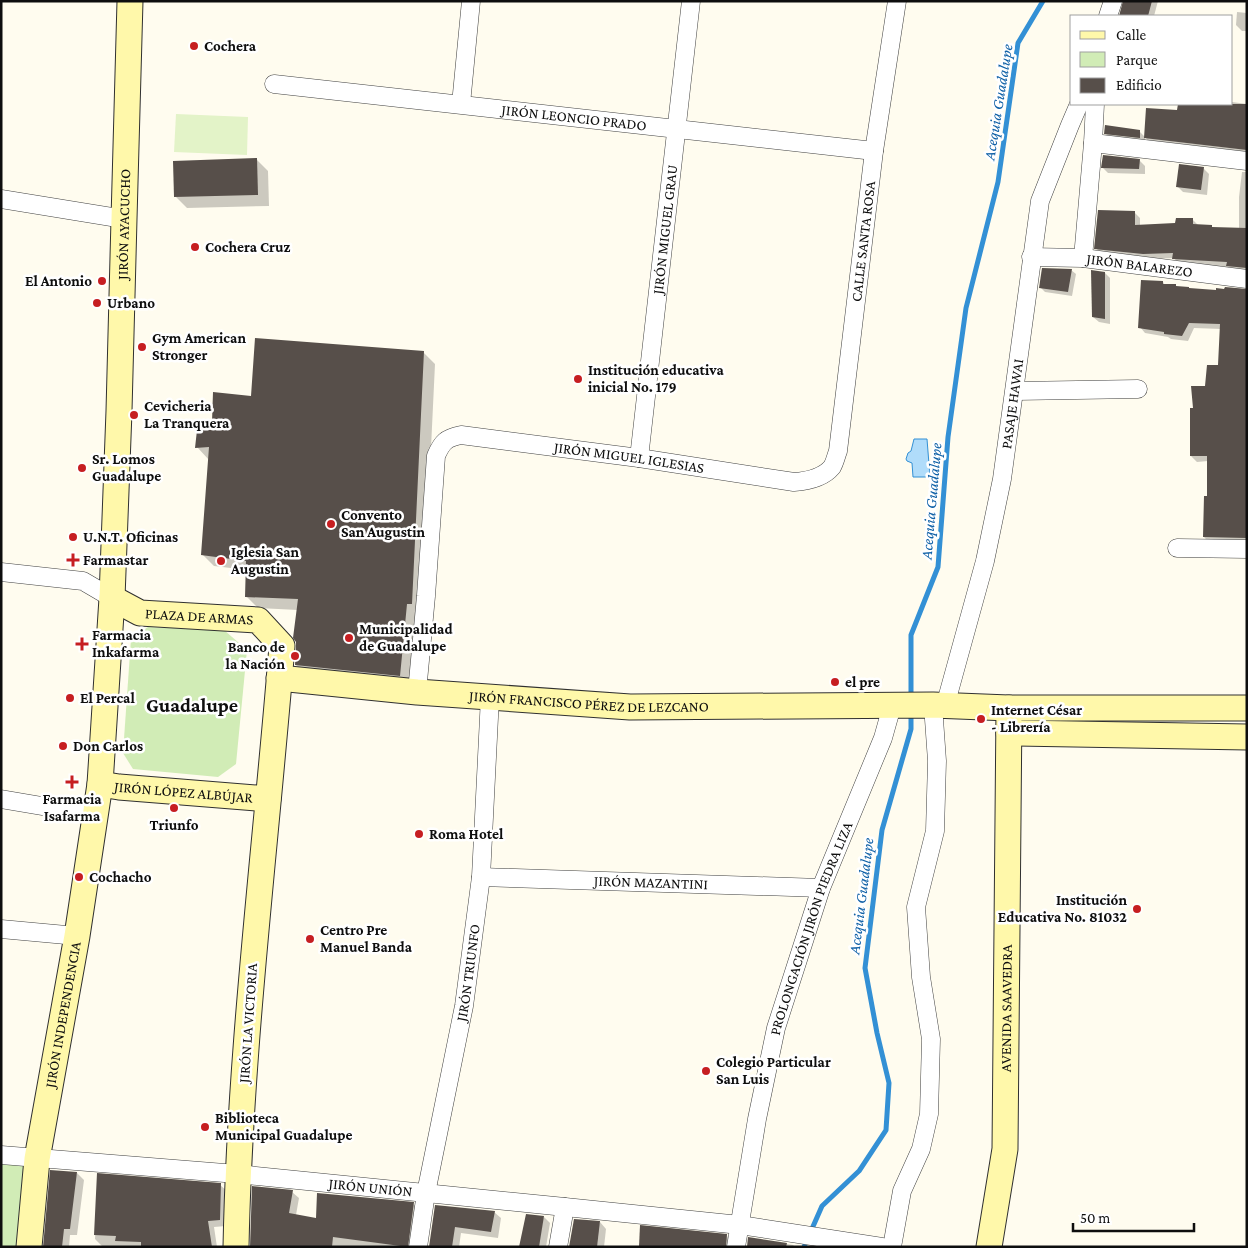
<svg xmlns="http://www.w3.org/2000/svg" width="1248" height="1248" font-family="'Crimson Pro',serif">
<rect width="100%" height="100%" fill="#fffcef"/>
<g fill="#d1ecb6">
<path d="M 148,627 L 224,630 L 247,650 L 236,764 L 218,777 L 133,769 L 123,753 L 131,639 Z"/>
<path d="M 1,1161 L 34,1163 L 24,1247 L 1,1247 Z"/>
</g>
<path fill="#e3f3c8" d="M 176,114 L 248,117 L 247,155 L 174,152 Z"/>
<path fill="#b0dcfa" stroke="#3390d5" d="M 914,439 L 927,439 L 930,477 L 913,477 L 912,463 L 907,461 L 906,459 L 908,453 L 911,451 Z"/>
<g fill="#0003">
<path d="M 1124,1 L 1158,1 L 1154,16 L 1121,16 Z"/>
<path d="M 1237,12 L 1247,13 L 1247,31 L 1242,31 L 1236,25 Z"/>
<path d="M 1232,102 L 1247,104 L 1247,155 L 1151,144 L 1145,137 L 1145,143 L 1111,139 L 1105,133 L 1139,131 L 1145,137 L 1179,111 L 1179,104 L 1232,104 Z"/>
<path d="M 256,159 L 268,171 L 269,206 L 187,208 L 176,197 Z"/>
<path d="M 1139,160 L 1145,166 L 1145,174 L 1108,173 L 1103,168 Z"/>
<path d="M 1203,168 L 1209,174 L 1207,195 L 1183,192 L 1177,186 Z"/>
<path d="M 1242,172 L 1247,172 L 1247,273 L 1233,271 L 1229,267 L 1179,264 L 1174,258 L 1150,259 L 1102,254 L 1096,248 L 1134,212 L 1140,218 L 1140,226 L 1176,224 L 1192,219 L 1198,225 L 1211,226 L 1213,228 L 1239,229 L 1239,197 Z"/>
<path d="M 1071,270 L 1076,274 L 1072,296 L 1045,292 L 1040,287 Z"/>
<path d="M 1105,273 L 1110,278 L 1110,324 L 1099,322 L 1093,317 Z"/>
<path d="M 1163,282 L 1165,285 L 1176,286 L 1178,288 L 1190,290 L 1247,291 L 1247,544 L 1210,543 L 1204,537 L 1208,498 L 1208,461 L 1197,462 L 1191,456 L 1194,409 L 1219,367 L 1221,329 L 1194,328 L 1188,341 L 1171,339 L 1168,337 L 1145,333 L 1140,327 Z"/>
<path d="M 423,352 L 435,364 L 423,616 L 411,687 L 308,677 L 296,665 L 298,610 L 258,608 L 246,596 L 247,570 L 214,566 L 202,554 L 209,460 L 197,447 L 213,423 L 252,397 Z"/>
<path d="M 77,1173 L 84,1180 L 77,1235 L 70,1235 L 69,1247 L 45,1247 Z"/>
<path d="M 98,1175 L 220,1185 L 227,1191 L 226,1226 L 214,1227 L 217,1247 L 118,1247 L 102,1246 L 95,1239 Z"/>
<path d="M 292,1192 L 299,1198 L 296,1215 L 318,1220 L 413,1204 L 420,1210 L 415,1247 L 252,1247 Z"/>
<path d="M 436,1206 L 494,1212 L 501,1218 L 498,1238 L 461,1233 L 459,1247 L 430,1247 Z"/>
<path d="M 544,1217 L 550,1223 L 546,1247 L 520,1247 Z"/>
<path d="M 600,1222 L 606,1229 L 604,1247 L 570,1247 Z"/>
<path d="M 727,1236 L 732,1241 L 731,1247 L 640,1247 Z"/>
<path d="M 749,1238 L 793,1245 L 795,1247 L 748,1247 Z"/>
</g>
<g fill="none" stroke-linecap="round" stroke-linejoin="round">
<g stroke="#3390d5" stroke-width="5">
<path d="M 911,699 L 911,635 L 938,567 L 948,437 L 966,308 L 998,182 L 1018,43 L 1043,1"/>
<path d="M 804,1247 L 822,1206 L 859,1171 L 886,1130 L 889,1083 L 877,1033 L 865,968 L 882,830 L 911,729 L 911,713"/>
</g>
</g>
<g fill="#574f4a">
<path d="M 1123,1 L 1152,1 L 1148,16 L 1119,16 Z"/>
<path d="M 1178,104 L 1247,104 L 1247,150 L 1144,138 L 1146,108 L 1177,110 Z"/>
<path d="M 1105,125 L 1140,130 L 1140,138 L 1104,134 Z"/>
<path d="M 1103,155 L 1140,159 L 1139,169 L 1101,168 Z"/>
<path d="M 257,158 L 258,195 L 174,197 L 173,161 Z"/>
<path d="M 1179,164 L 1204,167 L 1201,190 L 1176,187 Z"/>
<path d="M 1098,210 L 1135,211 L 1135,225 L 1175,223 L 1176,218 L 1193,218 L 1193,224 L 1212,225 L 1212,227 L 1247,228 L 1247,268 L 1226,266 L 1227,262 L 1172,259 L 1173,253 L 1143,254 L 1094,249 Z"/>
<path d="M 1042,268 L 1072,269 L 1068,292 L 1039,288 Z"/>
<path d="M 1091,270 L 1105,272 L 1105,319 L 1092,317 Z"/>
<path d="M 1141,280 L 1163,281 L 1163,284 L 1176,284 L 1176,286 L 1189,287 L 1189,288 L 1216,290 L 1216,288 L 1224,289 L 1225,287 L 1247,289 L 1247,538 L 1203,537 L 1204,496 L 1207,496 L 1207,456 L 1190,456 L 1190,408 L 1193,408 L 1191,386 L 1205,386 L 1207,365 L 1218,365 L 1220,324 L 1189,323 L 1182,336 L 1164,334 L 1164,332 L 1138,328 Z"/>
<path d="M 255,338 L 424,351 L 412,604 L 407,604 L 400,676 L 295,665 L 296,647 L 296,642 L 293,638 L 298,599 L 245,597 L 246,561 L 201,555 L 209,447 L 195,448 L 198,421 L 212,422 L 213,392 L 251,396 Z"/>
<path d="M 50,1170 L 77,1172 L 70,1229 L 64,1229 L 62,1247 L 43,1247 Z"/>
<path d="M 97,1173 L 221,1183 L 220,1220 L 208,1221 L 212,1247 L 141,1247 L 141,1242 L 115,1241 L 116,1236 L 94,1235 Z"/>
<path d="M 252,1186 L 293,1190 L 289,1213 L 316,1218 L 317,1193 L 414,1202 L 408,1247 L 333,1237 L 332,1247 L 250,1247 Z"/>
<path d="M 435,1205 L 495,1211 L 491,1232 L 455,1227 L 452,1247 L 429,1247 Z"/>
<path d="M 526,1214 L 544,1216 L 539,1247 L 519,1247 Z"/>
<path d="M 574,1219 L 600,1221 L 597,1247 L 569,1247 Z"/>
<path d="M 640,1225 L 727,1234 L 726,1247 L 639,1247 Z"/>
<path d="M 748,1237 L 787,1243 L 786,1247 L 747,1247 Z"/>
</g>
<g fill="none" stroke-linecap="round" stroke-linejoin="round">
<defs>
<g id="street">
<path d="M 1108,16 L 1113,1"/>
<path id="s1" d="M 274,84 L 874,151"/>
<path d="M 461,104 L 471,1"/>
<path d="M 1093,143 L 1247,161"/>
<path d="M 1,199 L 124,219"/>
<path id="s2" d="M 1031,257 L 1083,258 L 1247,279"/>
<path d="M 1083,258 L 1093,143 L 1095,104"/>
<path d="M 1015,391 L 1138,389"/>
<path id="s3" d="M 639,458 L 691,1"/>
<path d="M 1177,548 L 1247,549"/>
<path d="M 1,572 L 83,581 L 112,598"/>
<path id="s4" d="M 417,692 L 426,596 L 436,456 C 442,442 446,438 461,435 L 639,458 L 794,482 C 808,481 823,478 832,467 C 835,462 836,456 838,451 L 874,151 L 897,1"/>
<path id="s5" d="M 945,706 L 985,561 L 1002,479 L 1040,201 L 1070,125 L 1079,104"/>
<path d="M 1,799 L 95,815"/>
<path id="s6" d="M 481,877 L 821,888"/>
<path d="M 1,929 L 77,936"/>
<path id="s7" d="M 1,1155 L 237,1174 L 565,1207 L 740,1225 L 882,1247"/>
<path id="s8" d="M 418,1247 L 426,1193 L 464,1006 L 481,877 L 490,697"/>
<path d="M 558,1247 L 565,1207"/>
<path id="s9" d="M 736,1247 L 757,1119 L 776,1028 L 821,888 L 883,738 L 892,706"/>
<path d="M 892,1247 L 902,1191 L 921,1149 L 929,1114 L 931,1039 L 921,977 L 916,907 L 935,831 L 937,761 L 933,705"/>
</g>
<g id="secondary">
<path id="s10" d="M 112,598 L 140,613 L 258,620 L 282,646 C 266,846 240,1046 236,1247"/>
<path id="s11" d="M 279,678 L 417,692 L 630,707 L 933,705 L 1009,708 L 1247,708"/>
<path d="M 1009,733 L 1247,737"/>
<path id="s12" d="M 100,784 L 119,787 L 268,799"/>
<path id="s13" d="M 29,1247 L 37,1159 L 77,936 L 100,784 L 112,598 L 119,411 L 124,219 L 130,1"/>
<path id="s14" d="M 989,1247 L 1005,1149 L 1009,708"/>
</g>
</defs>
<use href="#street" stroke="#414141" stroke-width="19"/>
<use href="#secondary" stroke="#303030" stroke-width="27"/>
<use href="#street" stroke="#fff" stroke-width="18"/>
<use href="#secondary" stroke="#fff8aa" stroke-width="25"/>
</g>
<g fill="#c61e21" stroke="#fff" stroke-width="2">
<circle cx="194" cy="46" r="5"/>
<circle cx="195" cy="247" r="5"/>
<circle cx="102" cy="281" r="5"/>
<circle cx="97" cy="303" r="5"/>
<circle cx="142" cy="347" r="5"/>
<circle cx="578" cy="379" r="5"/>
<circle cx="134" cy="415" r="5"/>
<circle cx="82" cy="468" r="5"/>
<circle cx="331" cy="524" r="5"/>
<circle cx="73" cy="537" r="5"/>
<path d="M70.5 552.5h5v5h5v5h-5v5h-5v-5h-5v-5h5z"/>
<circle cx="221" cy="561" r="5"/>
<circle cx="349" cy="638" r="5"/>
<path d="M79.5 636.5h5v5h5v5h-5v5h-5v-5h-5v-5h5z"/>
<circle cx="295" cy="656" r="5"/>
<circle cx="835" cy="682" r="5"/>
<circle cx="70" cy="698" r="5"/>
<circle cx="981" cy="719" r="5"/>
<circle cx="63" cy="746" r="5"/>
<path d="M69.5 774.5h5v5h5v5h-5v5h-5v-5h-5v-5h5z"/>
<circle cx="174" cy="808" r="5"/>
<circle cx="419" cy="834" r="5"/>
<circle cx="79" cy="877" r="5"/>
<circle cx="1137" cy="909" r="5"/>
<circle cx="310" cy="939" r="5"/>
<circle cx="706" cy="1071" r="5"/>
<circle cx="205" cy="1127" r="5"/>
</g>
<g text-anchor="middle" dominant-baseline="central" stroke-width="5" stroke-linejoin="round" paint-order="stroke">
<g font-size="15" font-weight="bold" fill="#0e0e0e" stroke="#fff" text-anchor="start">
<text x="204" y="46">Cochera</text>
<text x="205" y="247">Cochera Cruz</text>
<text x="92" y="281" text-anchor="end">El Antonio</text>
<text x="107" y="303">Urbano</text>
<text x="152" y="338">Gym American<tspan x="152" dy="17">Stronger</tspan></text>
<text x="588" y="370">Institución educativa<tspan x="588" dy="17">inicial No. 179</tspan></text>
<text x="144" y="406">Cevicheria<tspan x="144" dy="17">La Tranquera</tspan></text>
<text x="92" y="459">Sr. Lomos<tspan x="92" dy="17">Guadalupe</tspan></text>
<text x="341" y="515">Convento<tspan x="341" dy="17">San Augustin</tspan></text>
<text x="83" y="537">U.N.T. Oficinas</text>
<text x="231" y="552">Iglesia San<tspan x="231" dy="17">Augustin</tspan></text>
<text x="83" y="560">Farmastar</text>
<text x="359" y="629">Municipalidad<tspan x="359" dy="17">de Guadalupe</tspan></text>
<text x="92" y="635">Farmacia<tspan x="92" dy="17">Inkafarma</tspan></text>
<text x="285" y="647" text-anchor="end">Banco de<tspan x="285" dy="17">la Nación</tspan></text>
<text x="845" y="682">el pre</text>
<text x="80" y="698">El Percal</text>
<text x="991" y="710">Internet César<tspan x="991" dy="17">- Librería</tspan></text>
<text x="73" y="746">Don Carlos</text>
<text x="72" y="799" text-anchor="middle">Farmacia<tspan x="72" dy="17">Isafarma</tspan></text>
<text x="174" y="825" text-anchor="middle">Triunfo</text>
<text x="429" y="834">Roma Hotel</text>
<text x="89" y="877">Cochacho</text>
<text x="1127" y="900" text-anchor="end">Institución<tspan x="1127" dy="17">Educativa No. 81032</tspan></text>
<text x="320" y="930">Centro Pre<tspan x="320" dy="17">Manuel Banda</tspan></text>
<text x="716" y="1062">Colegio Particular<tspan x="716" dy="17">San Luis</tspan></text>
<text x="215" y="1118">Biblioteca<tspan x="215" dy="17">Municipal Guadalupe</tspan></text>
</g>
<g font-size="15" fill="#0e0e0e" stroke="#fff">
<text stroke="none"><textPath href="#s1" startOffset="302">JIRÓN LEONCIO PRADO</textPath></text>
<text stroke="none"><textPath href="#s13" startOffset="1029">JIRÓN AYACUCHO</textPath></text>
<text stroke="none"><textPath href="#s3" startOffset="230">JIRÓN MIGUEL GRAU</textPath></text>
<text stroke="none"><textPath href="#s4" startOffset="878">CALLE SANTA ROSA</textPath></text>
<text stroke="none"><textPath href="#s2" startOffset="109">JIRÓN BALAREZO</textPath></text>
<text stroke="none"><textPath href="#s5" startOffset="310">PASAJE HAWAI</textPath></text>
<text stroke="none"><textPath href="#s4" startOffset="441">JIRÓN MIGUEL IGLESIAS</textPath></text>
<text stroke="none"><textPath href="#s10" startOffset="91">PLAZA DE ARMAS</textPath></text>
<text stroke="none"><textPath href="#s11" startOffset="311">JIRÓN FRANCISCO PÉREZ DE LEZCANO</textPath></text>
<text stroke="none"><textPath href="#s12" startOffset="84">JIRÓN LÓPEZ ALBÚJAR</textPath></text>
<text stroke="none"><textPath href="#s6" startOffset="170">JIRÓN MAZANTINI</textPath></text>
<text stroke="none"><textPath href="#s9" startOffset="328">PROLONGACIÓN JIRÓN PIEDRA LIZA</textPath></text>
<text stroke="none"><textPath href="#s8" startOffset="279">JIRÓN TRIUNFO</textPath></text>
<text stroke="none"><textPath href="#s14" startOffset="240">AVENIDA SAAVEDRA</textPath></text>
<text stroke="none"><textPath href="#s13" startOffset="235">JIRÓN INDEPENDENCIA</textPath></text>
<text transform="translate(248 1023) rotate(-86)">JIRÓN LA VICTORIA</text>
<text stroke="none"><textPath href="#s7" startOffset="371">JIRÓN UNIÓN</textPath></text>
</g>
<g font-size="16" font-style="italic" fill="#1061a7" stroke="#fff">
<text transform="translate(998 102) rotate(-81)">Acequia Guadalupe</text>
<text transform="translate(931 501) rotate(-85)">Acequia Guadalupe</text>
<text transform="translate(861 896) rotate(-83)">Acequia Guadalupe</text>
</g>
<g font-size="20" font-weight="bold" fill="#0e0e0e" stroke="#fff">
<text x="192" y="705">Guadalupe</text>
</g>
</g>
<rect width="1248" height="1248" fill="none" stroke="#0e0e0e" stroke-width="5"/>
<rect x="1070" y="15" width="162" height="90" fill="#ffffff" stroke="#9f9f9f"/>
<rect x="1080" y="31" width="25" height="8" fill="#fff8aa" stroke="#9f9f9f"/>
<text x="1116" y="40" font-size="15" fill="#0e0e0e">Calle</text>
<rect x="1080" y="52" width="25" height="15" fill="#d1ecb6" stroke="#9f9f9f"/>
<text x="1116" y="65" font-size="15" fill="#0e0e0e">Parque</text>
<rect x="1080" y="78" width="25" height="15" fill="#574f4a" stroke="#9f9f9f"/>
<text x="1116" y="90" font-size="15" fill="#0e0e0e">Edificio</text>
<path d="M1073 1223v8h121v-8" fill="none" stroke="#0e0e0e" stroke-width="2.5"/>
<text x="1080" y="1223" font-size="15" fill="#0e0e0e" stroke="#ffffff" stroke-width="4" paint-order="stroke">50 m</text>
</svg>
